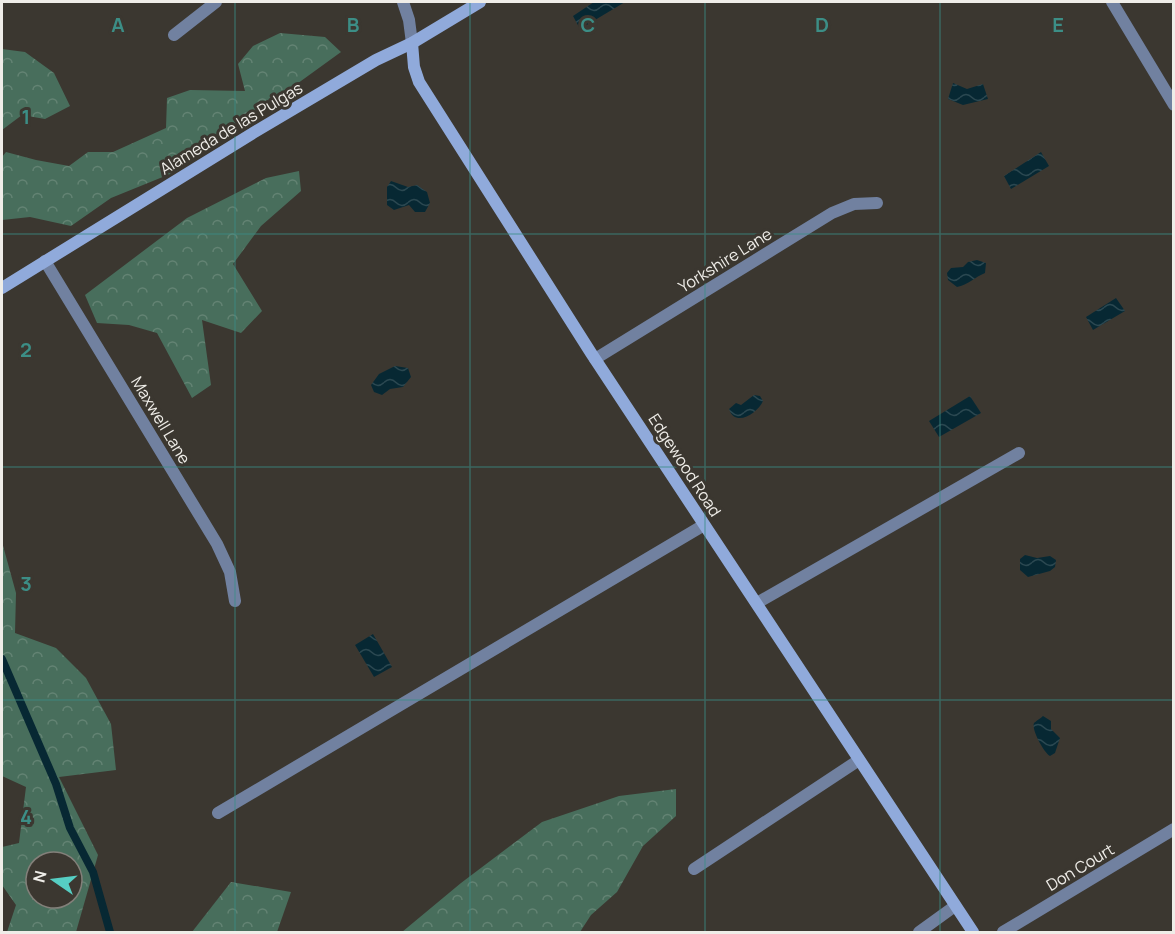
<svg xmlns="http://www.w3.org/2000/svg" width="1175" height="934" font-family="Manrope,sans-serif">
<defs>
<pattern id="forest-crowns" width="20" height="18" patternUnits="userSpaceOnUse" patternTransform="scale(1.5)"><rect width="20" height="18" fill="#486e5c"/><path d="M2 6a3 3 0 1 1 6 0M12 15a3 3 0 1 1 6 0" fill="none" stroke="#638373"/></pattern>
<pattern id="water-waves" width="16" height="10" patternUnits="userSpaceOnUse" patternTransform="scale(1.5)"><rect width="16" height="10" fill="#072833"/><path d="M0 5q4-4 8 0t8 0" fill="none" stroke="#2b4851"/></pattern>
</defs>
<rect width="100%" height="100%" fill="#3b3730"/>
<g fill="url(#forest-crowns)" fill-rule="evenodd">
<path d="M 280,33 L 325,37 L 341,52 L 175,172 L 111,198 L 71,226 L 30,217 L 2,220 L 2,157 L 6,152 L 36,160 L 69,166 L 88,152 L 113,152 L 166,128 L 167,98 L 190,90 L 245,91 L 238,64 L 253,46 Z"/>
<path d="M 2,49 L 25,52 L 54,73 L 70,106 L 45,119 L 22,115 L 2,130 Z"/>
<path d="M 299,171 L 301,191 L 261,226 L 233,264 L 262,311 L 241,333 L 202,320 L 211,385 L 192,398 L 157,333 L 129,325 L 97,323 L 85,295 L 187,218 L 266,178 Z"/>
<path d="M 2,542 L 16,593 L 15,633 L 56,648 L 86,678 L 111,724 L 116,770 L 59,777 L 98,855 L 76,932 L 7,932 L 16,905 L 2,885 L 2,847 L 19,843 L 26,787 L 2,776 ZM 36,862 L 72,862 L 72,898 L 36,898 Z"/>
<path d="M 676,789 L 676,816 L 643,846 L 617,892 L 591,915 L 580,932 L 402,932 L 461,883 L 542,822 L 619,796 Z"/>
<path d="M 231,882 L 291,892 L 277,932 L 192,932 Z"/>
</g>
<g fill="url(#water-waves)">
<path d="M 594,2 L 625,2 L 580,29 L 573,16 Z"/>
<path d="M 953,83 L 967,89 L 983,84 L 988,99 L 963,105 L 948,99 Z"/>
<path d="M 1041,152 L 1049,166 L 1011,189 L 1004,176 Z"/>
<path d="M 391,181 L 408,187 L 417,185 L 427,192 L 430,203 L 425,212 L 415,212 L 409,205 L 394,210 L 387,205 L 387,187 Z"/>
<path d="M 977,260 L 986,263 L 985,273 C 975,277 968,285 957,287 L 948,280 L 947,273 L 951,268 L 963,267 L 968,262 Z"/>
<path d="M 1116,298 L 1125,311 L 1093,330 L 1086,317 Z"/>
<path d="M 395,366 L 408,368 L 411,377 L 403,387 L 390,389 L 382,395 L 374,392 L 371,385 L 379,374 Z"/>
<path d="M 754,395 L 760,396 L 763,401 C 758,413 735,428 729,409 L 736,403 L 741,405 Z"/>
<path d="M 970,396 L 981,413 L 939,437 L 929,421 Z"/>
<path d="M 1025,555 L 1037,558 L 1050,556 L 1056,560 L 1055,567 L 1050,571 L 1028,577 L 1020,570 L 1020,559 Z"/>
<path d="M 373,634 L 392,667 L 374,677 L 355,645 Z"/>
<path d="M 1043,716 L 1051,721 L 1051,729 L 1060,738 L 1055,753 L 1050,756 C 1044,753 1031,729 1034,723 C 1035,722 1042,717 1043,716 Z"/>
</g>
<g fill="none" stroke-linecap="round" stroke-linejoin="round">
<path stroke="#072833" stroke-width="8" d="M 2,659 L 56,784 L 70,828 L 93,872 L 110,932"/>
<g stroke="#7181a0" stroke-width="12">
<path d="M 174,35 L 216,2"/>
<path d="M 757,603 L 1019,453"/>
<path d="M 218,813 L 704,525"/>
<path d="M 694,869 L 859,760"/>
<path d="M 919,932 L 955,906"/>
</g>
<g stroke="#7181a0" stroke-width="12">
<path d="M 403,2 L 409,20 L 412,43"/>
<path d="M 1112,2 L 1174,105"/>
<path d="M 45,261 L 217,544 L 230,572 L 235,601"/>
<path d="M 595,359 L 832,213 L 854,204 L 877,203"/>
<path d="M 1003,932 L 1174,829"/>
</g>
<g stroke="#90aadb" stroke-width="12">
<path d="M 412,43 L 414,67 L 419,82 L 591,353 L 973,932"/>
<path d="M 2,288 L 253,133 L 376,60 L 412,43 L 480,2"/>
</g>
</g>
<path fill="none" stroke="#3c8e86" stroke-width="1.5" stroke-opacity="0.55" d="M 235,2 L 235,932M 470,2 L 470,932M 705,2 L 705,932M 940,2 L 940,932M 2,234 L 1174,234M 2,467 L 1174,467M 2,700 L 1174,700"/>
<g text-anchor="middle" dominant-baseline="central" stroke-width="6" stroke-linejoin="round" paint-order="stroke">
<g font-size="16" fill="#efede8" stroke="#3b3730">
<text transform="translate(231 128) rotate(-31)">Alameda de las Pulgas</text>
<text transform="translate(725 260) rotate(-32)">Yorkshire Lane</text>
<text transform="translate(161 420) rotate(59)">Maxwell Lane</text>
<text transform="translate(685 465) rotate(57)">Edgewood Road</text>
<text transform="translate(1080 867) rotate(-31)">Don Court</text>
</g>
</g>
<g font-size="20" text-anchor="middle" font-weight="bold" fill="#3c8e86" stroke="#3b3730" stroke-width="6" stroke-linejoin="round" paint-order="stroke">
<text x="118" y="32">A</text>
<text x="353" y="32">B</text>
<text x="588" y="32">C</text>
<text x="822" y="32">D</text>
<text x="1058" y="32">E</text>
<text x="26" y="124">1</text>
<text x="26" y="357">2</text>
<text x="26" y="591">3</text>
<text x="26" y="824">4</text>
</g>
<rect width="1175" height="934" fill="none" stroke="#efede8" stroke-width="6"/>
<g transform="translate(54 880) rotate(284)"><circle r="28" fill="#3b3730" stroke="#83807a" stroke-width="1.5"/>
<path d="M0-4.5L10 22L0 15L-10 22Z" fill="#56cec3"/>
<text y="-9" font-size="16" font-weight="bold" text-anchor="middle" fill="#efede8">N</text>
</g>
</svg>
